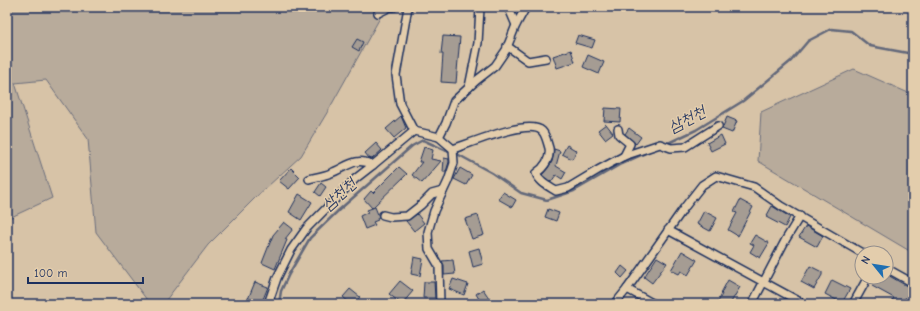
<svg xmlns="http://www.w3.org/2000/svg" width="920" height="311" font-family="'Comic Neue','Poor Story',sans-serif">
<rect width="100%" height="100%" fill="#d7c3a7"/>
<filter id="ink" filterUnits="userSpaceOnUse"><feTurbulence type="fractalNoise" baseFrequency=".025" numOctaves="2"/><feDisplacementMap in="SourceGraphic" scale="8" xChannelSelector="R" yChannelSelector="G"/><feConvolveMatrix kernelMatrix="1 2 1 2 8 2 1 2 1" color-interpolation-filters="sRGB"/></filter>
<g filter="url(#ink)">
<g fill="#b8ab9b" stroke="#6a6d7c">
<path d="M 7,7 L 386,7 L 328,111 L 301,156 L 256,197 L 208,245 L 163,304 L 150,304 L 96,232 L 88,139 L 46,80 L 15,83 L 52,198 L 7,219 Z"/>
<path d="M 854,69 L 913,95 L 913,253 L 758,161 L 761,112 Z"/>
</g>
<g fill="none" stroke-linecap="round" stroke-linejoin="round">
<g stroke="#62677a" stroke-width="2.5">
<path d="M 666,144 L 696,130 L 743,101 L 791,61 L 808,41 L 831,29 L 851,31 L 870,46 L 913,54"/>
<path d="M 459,155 L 492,173 L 521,193 L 547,200 L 574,191 L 621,164 L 652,150"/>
<path d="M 279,304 L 281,291 L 289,274 L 310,238 L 339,210 L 412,146 L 423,140 L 447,151"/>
</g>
</g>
<g fill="#a59c93" stroke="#1b2f5e">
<path d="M 578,35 L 595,40 L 592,48 L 575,43 Z"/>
<path d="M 443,36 L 460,37 L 456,83 L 441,82 L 443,54 L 441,54 Z"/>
<path d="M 357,39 L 363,42 L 359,51 L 352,47 Z"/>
<path d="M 571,50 L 575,62 L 557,68 L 553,56 Z"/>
<path d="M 588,55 L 604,62 L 599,74 L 583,67 Z"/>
<path d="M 605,108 L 621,109 L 620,122 L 604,121 Z"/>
<path d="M 401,116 L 406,128 L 394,138 L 386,129 Z"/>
<path d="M 727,117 L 737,121 L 732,133 L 722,129 Z"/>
<path d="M 606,124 L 613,133 L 605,139 L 598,130 Z"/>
<path d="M 629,128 L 641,137 L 636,144 L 625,134 Z"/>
<path d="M 721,135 L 725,144 L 711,151 L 707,143 Z"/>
<path d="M 376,143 L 382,150 L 372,159 L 369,158 L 365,153 Z"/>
<path d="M 567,145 L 577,151 L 572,159 L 562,154 Z"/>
<path d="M 424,147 L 433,150 L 431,159 L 441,161 L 422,183 L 412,175 L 422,162 L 419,162 Z"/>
<path d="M 554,149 L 560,151 L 556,166 L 566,172 L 562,179 L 556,175 L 551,182 L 542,175 L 548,168 L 552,161 Z"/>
<path d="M 444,158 L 449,159 L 449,162 L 446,172 L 443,172 Z"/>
<path d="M 399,167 L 407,174 L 372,208 L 364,199 L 371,191 L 373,193 Z"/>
<path d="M 291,168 L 300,177 L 289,189 L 279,181 Z"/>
<path d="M 460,168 L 472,175 L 466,185 L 454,179 Z"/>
<path d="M 321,183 L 326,187 L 320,196 L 315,192 Z"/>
<path d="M 503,192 L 516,200 L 512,207 L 498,199 Z"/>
<path d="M 299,194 L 312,202 L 301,220 L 289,212 Z"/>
<path d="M 740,200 L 753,207 L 738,236 L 728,230 L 737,213 L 734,212 Z"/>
<path d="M 772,206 L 790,217 L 785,227 L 766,217 Z"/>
<path d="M 375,207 L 379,217 L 377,218 L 378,220 L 373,222 L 375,225 L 365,229 L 360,216 L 368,212 L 367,210 Z"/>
<path d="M 548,209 L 559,213 L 556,221 L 545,217 Z"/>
<path d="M 704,211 L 717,218 L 710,231 L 697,224 Z"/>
<path d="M 417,214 L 424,223 L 414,231 L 406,221 Z"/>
<path d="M 478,215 L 484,235 L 472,239 L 465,219 Z"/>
<path d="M 284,222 L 293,229 L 285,239 L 287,240 L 275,269 L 262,263 L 273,235 Z"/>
<path d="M 806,226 L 823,236 L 817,247 L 799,237 Z"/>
<path d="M 755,235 L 769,243 L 760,258 L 750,252 L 754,245 L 750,243 Z"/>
<path d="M 479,248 L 483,264 L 473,267 L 469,251 Z"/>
<path d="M 682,251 L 697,260 L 688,275 L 681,271 L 679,274 L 671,270 Z"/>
<path d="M 414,257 L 423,259 L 420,276 L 411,274 Z"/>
<path d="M 657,257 L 667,263 L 652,283 L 644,277 Z"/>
<path d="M 453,260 L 455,274 L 444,275 L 444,265 L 442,261 Z"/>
<path d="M 622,266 L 628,271 L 622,278 L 617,273 Z"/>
<path d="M 810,266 L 822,272 L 822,275 L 814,289 L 801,282 Z"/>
<path d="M 886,274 L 912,289 L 901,304 L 889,304 L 894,298 L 872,286 L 878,277 L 886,277 Z"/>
<path d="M 453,279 L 468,284 L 464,295 L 449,289 Z"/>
<path d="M 728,280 L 740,287 L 730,304 L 717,304 L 722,294 L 721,293 Z"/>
<path d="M 832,280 L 850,289 L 842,303 L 825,294 Z"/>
<path d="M 400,281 L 413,291 L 402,304 L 389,294 Z"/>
<path d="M 255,282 L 268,287 L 261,304 L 246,304 Z"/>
<path d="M 424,282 L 434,282 L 435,298 L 423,298 Z"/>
<path d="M 350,289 L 360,297 L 354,304 L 351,304 L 343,297 Z"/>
<path d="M 483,289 L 493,304 L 482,304 L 476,294 Z"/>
</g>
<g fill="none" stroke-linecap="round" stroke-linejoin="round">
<defs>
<g id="street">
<path d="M 408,7 L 396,75 L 400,104 L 414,131"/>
<path d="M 511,7 L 510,11 L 516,25"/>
<path d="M 378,13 L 390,7 L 394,7"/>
<path d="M 507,46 L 528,61 L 546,58"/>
<path d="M 469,87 L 478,43 L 480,8"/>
<path d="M 618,129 L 619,135 L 630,144 L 624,156"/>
<path d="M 439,137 L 446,123 L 454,101 L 477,80 L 495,66 L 506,50 L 516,25 L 526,7"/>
<path d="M 453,149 C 469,144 529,118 542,131 C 546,135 547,142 549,148 C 551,158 544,168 536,173 C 539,182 548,186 556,191 L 568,188 L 598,170 L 624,156 L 660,144 L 671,148 L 685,147 L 718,126"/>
<path d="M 309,179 C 316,177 324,176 331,173 C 347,167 355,156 373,165 L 414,131 L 439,137 L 453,149 L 454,163 L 448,181 L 434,211 L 428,232 L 429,249 L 439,266 L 440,304"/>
<path d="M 383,215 L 391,217 L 407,216 L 421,205 L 432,194 L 443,191"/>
<path d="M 668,230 L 804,304"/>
<path d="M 886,268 L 913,283"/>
<path d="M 627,289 L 654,304"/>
<path d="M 268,304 L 277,278 L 291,250 L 306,229 L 355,179 L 373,165"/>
<path d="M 615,304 L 627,289 L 684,208 L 702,185 L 716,176 L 754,187 L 781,206 L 862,253"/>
<path d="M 752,304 L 786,239 L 800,216"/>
<path d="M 853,304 L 868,277"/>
</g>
</defs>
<use href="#street" stroke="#1b2f5e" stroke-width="10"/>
<use href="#street" stroke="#e3cdac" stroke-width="7"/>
</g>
</g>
<g text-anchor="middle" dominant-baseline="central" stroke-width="3" stroke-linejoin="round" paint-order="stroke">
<g font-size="16" font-style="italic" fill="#2d3d65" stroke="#e3cdac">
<text transform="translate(687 119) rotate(-27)">삼천천</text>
<text transform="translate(339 194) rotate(-42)">삼천천</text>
</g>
</g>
<rect width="920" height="311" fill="none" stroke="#e3cdac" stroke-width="24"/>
<rect x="12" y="12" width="896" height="287" fill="none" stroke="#1b2f5e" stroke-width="1.5" filter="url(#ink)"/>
<g transform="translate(874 265) rotate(300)"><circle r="19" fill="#e3cdac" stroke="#938e8d"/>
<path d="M0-3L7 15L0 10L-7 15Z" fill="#1f6fb2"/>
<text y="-6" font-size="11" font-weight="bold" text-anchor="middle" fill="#1b2f5e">N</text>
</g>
<path d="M28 277v6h115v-6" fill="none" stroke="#1b2f5e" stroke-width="2"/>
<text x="34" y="277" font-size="12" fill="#1b2f5e" stroke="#e3cdac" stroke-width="3" paint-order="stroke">100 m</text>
</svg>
